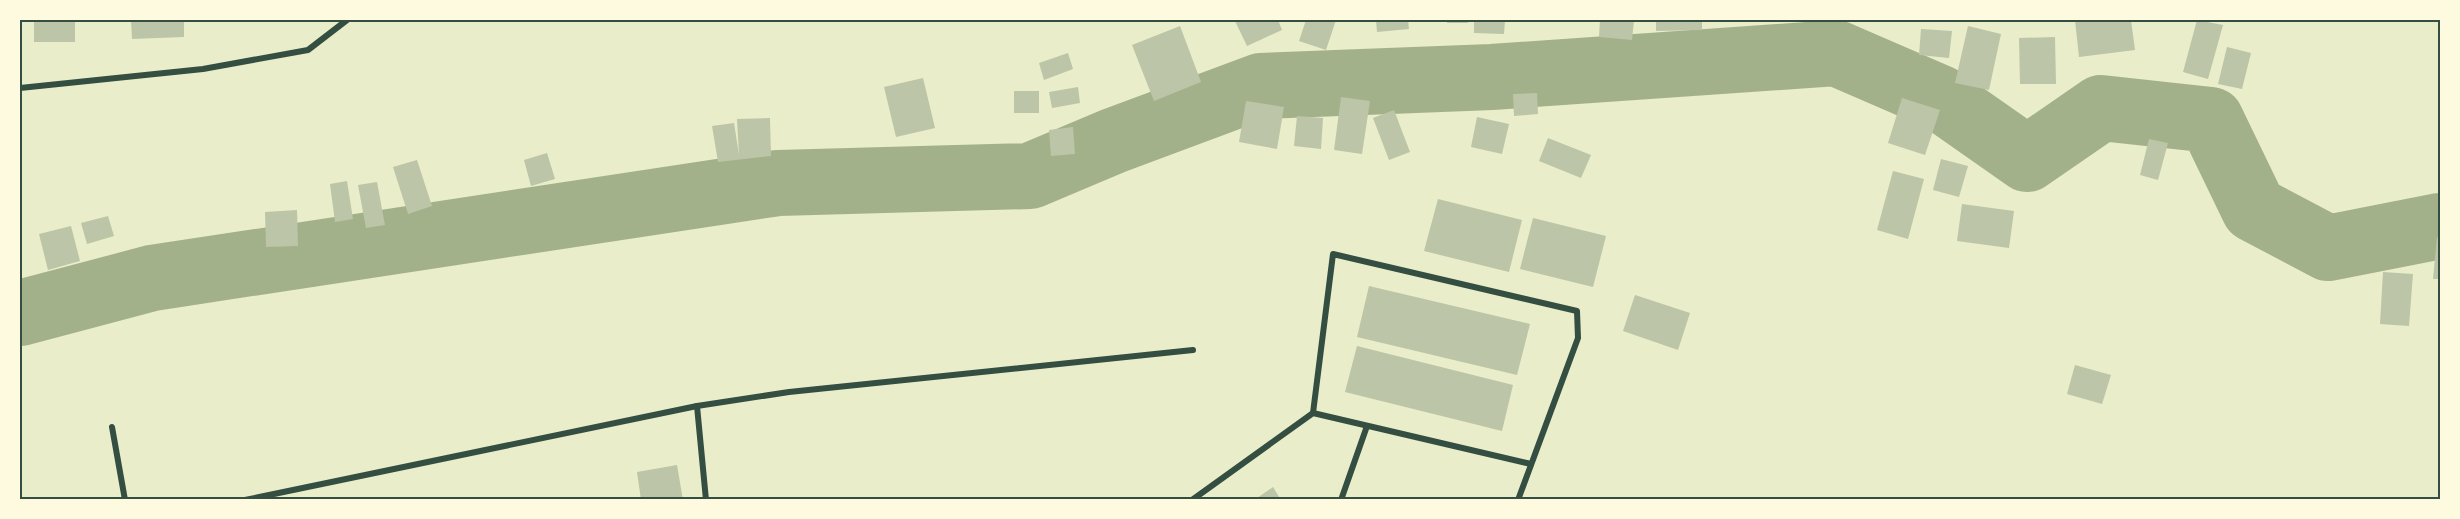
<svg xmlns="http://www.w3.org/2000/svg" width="2460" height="519" font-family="Bitter,serif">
<rect width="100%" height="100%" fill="#e9edc9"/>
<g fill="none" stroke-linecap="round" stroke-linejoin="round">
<path stroke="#a3b18a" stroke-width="66" d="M 20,313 L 152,278 L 778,183 L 1030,176 L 1113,141 L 1261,86 L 1492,77 L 1836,53 L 1940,98 L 2027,159 L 2101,108 L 2211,120 L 2254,209 L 2328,248 L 2440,226"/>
</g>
<g fill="#bcc5a7">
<rect x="34" y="20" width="41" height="22"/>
<path d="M 131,20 L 184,20 L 184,37 L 132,39 Z"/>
<path d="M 1238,20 L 1278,20 L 1282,30 L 1247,46 L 1235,21 Z"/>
<path d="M 1306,20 L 1336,20 L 1326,50 L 1299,41 Z"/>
<path d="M 1376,20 L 1408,20 L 1409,29 L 1377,32 Z"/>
<path d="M 1447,20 L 1469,20 L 1468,23 L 1447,23 Z"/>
<path d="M 1474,20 L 1505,20 L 1504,34 L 1474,33 Z"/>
<path d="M 1600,20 L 1634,20 L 1632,40 L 1599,37 Z"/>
<path d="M 1656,20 L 1702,20 L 1702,30 L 1656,31 Z"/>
<path d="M 2075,20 L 2131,20 L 2135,50 L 2079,57 Z"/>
<path d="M 2197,20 L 2223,25 L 2208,79 L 2183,72 Z"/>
<path d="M 1180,26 L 1201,82 L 1154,101 L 1132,45 Z"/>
<path d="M 1968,26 L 2001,34 L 1989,90 L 1955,83 Z"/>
<path d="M 1921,29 L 1952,31 L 1949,58 L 1919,55 Z"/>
<path d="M 2055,37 L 2056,84 L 2020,84 L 2019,38 Z"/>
<path d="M 2227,47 L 2251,53 L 2242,89 L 2218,84 Z"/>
<path d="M 1068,53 L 1073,69 L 1044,80 L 1039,63 Z"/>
<path d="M 923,78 L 935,128 L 896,137 L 884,87 Z"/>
<path d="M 1078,87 L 1080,103 L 1052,108 L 1049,92 Z"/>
<rect x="1014" y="91" width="25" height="22"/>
<path d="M 1537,93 L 1538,114 L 1514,116 L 1513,94 Z"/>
<path d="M 1341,97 L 1370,101 L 1362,154 L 1334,150 Z"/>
<path d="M 1902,98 L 1940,110 L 1925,155 L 1888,143 Z"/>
<path d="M 1246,101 L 1284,107 L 1277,149 L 1239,142 Z"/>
<path d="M 1394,110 L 1410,152 L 1389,160 L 1373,118 Z"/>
<path d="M 1297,116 L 1323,118 L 1321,149 L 1294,146 Z"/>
<path d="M 1477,117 L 1509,124 L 1502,154 L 1471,147 Z"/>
<path d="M 770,118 L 771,156 L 718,162 L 712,126 L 734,123 L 739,155 L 737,119 Z"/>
<path d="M 1073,127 L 1075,154 L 1051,156 L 1049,130 Z"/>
<path d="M 1548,138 L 1591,155 L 1581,178 L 1539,161 Z"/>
<path d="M 2149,139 L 2168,143 L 2158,180 L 2140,175 Z"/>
<path d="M 547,153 L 555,179 L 531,186 L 524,160 Z"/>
<path d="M 1941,159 L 1968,166 L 1959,197 L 1933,190 Z"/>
<path d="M 417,160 L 432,206 L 408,214 L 393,167 Z"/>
<path d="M 1893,171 L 1924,179 L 1908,239 L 1877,230 Z"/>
<path d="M 347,181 L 353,219 L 335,222 L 330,184 Z"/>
<path d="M 377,182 L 385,225 L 366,228 L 358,185 Z"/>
<path d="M 1438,199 L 1522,220 L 1509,272 L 1424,251 Z"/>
<path d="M 1962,204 L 2014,211 L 2009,248 L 1957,241 Z"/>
<path d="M 297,210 L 298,246 L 266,247 L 265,212 Z"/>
<path d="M 108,216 L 114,236 L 87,244 L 81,223 Z"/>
<path d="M 1533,218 L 1606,236 L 1593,287 L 1520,269 Z"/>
<path d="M 71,226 L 80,261 L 48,270 L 39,234 Z"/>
<path d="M 2437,237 L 2440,238 L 2440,279 L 2433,279 Z"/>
<path d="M 2383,272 L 2413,274 L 2409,326 L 2380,324 Z"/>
<path d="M 1369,286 L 1530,324 L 1517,375 L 1357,337 Z"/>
<path d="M 1635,295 L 1690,313 L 1678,350 L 1623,331 Z"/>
<path d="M 1357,346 L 1513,385 L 1502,431 L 1345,392 Z"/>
<path d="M 2075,365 L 2111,375 L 2102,404 L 2067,394 Z"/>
<path d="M 677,465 L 683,500 L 641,500 L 637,472 Z"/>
<path d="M 1273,487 L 1281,500 L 1254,500 Z"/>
</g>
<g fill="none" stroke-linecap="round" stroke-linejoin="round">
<g stroke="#344e41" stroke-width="6">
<path d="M 20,88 L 203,69 L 308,50 L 347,20"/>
<path d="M 697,406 L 706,500"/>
<path d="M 1313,413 L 1333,254 L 1577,311 L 1578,338 L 1518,500"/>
<path d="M 112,427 L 125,500"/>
<path d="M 245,500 L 697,406 L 789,392 L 1193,350"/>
<path d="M 1192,500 L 1313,413 L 1531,464"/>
<path d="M 1341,500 L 1367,426"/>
</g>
</g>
<rect width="2460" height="519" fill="none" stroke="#fefae0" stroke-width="42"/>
<rect x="21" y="21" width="2418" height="477" fill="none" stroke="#344e41" stroke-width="2"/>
</svg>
